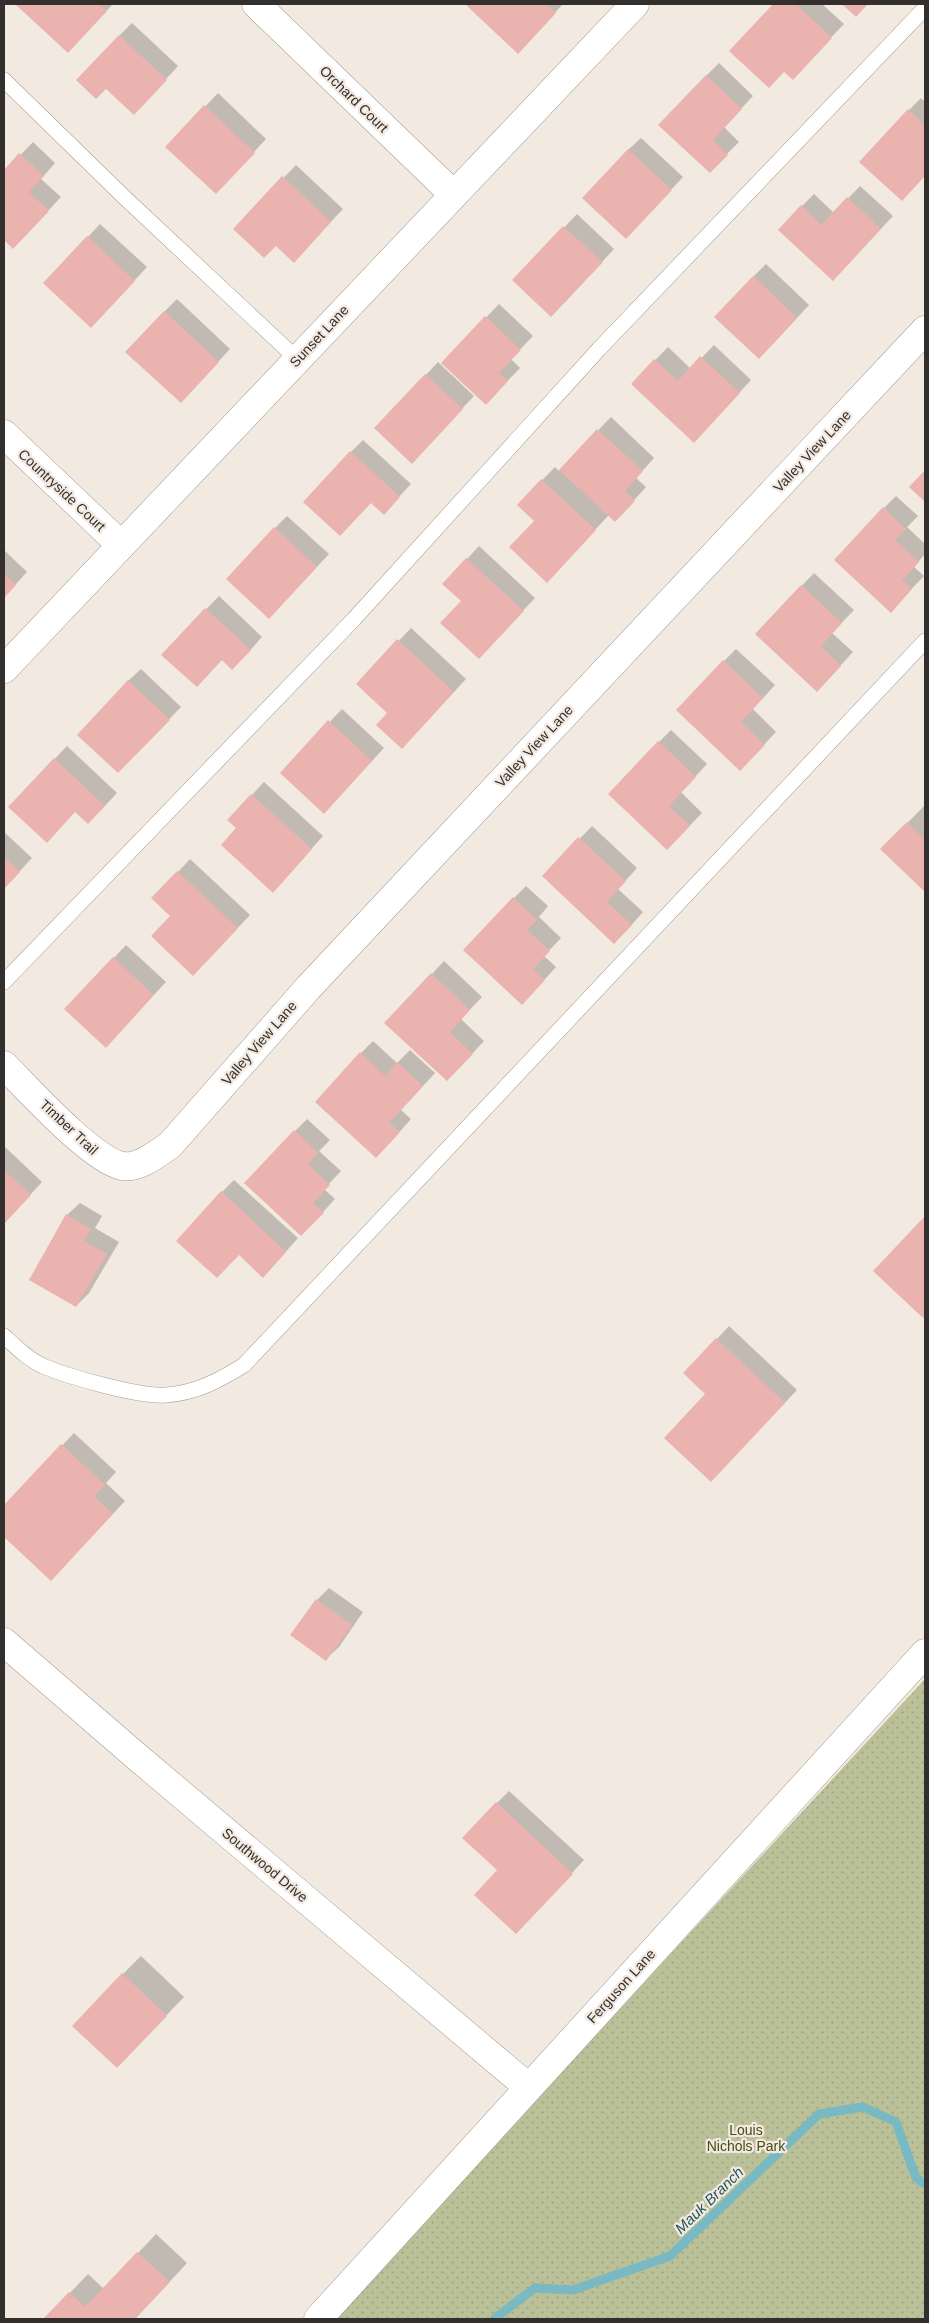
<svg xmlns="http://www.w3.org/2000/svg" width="929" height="2323" font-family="Helvetica,sans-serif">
<defs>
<pattern id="park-dots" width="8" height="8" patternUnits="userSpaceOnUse" patternTransform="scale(1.25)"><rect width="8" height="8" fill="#bac097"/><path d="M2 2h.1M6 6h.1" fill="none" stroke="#a0a582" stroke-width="1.8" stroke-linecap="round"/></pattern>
</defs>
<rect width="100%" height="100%" fill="#f2e9e0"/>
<path fill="url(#park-dots)" d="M 925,1679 L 925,2319 L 333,2319 Z"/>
<g fill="#0003">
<path d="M 17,4 L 113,4 L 80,39 Z"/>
<path d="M 467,4 L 563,4 L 518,52 Z"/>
<path d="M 775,4 L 822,4 L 844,24 L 805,65 L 785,70 L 731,51 Z"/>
<path d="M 132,23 L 178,66 L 146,101 L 106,87 L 119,36 Z"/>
<path d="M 719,63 L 753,96 L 724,127 L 739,142 L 710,171 L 706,76 Z"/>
<path d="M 218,93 L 266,139 L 228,180 L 167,147 Z"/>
<path d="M 921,98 L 925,102 L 925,175 L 914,187 L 909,110 Z"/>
<path d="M 641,138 L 683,177 L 638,225 L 628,150 Z"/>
<path d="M 33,142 L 55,163 L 41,179 L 61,197 L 13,248 L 4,239 L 4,172 Z"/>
<path d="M 296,165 L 343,209 L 306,248 L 276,244 L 235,229 Z"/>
<path d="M 860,186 L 893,216 L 845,267 L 802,206 L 814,194 L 834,213 Z"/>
<path d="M 577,214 L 614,249 L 564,303 L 514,280 Z"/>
<path d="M 100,224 L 147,267 L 103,314 L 45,283 Z"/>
<path d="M 766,264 L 809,305 L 772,345 L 753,277 Z"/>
<path d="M 177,299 L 230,349 L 193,389 L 164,312 Z"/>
<path d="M 499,304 L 533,336 L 511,359 L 520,368 L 499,390 L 443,363 Z"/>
<path d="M 714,345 L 751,380 L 706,429 L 632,384 L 668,347 L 691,369 Z"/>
<path d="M 438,362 L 474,396 L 424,449 L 376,428 Z"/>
<path d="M 611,417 L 654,458 L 636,478 L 646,487 L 627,508 L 609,515 L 559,568 L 535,521 L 518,505 L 555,467 L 559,471 Z"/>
<path d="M 363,440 L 411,484 L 396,500 L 371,501 L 351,452 Z"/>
<path d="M 896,496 L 918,516 L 907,527 L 925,544 L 925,554 L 914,567 L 924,576 L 903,598 L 884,508 Z"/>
<path d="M 287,516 L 329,554 L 281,605 L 275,528 Z"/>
<path d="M 479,546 L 535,598 L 491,645 L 463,601 L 467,559 Z"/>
<path d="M 4,550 L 27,572 L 4,597 Z"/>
<path d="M 814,573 L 854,610 L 832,633 L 853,652 L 829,678 L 756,634 Z"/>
<path d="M 219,596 L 262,637 L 245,656 L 223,659 L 163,654 Z"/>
<path d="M 411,628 L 466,679 L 414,735 L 358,684 Z"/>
<path d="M 736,649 L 775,685 L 753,709 L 776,732 L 740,770 L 724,661 Z"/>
<path d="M 141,669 L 181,707 L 118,772 L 128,681 Z"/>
<path d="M 342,709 L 384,748 L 336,800 L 281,773 Z"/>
<path d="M 671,730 L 707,764 L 681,792 L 702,813 L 667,849 L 659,742 Z"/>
<path d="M 67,746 L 117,793 L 101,810 L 10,806 Z"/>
<path d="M 264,782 L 323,836 L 285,878 L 252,795 Z"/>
<path d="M 925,805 L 925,891 L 882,849 Z"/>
<path d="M 592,826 L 637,868 L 618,889 L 643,912 L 627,930 L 544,876 Z"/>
<path d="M 4,832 L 32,858 L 4,888 Z"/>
<path d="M 190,859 L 250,915 L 206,962 L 172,916 L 178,872 Z"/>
<path d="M 526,886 L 548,906 L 539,917 L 561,938 L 544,956 L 556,967 L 534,991 L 514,898 Z"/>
<path d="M 126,945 L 166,982 L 118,1033 L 66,1009 Z"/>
<path d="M 444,961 L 482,997 L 461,1019 L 484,1041 L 460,1067 L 432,974 Z"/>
<path d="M 373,1041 L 397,1063 L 410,1050 L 435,1073 L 401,1110 L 411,1119 L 389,1144 L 361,1053 Z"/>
<path d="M 307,1119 L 330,1140 L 319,1151 L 341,1171 L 324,1189 L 335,1199 L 314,1222 L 295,1131 Z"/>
<path d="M 4,1146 L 42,1182 L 4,1223 Z"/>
<path d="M 234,1180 L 298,1238 L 275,1264 L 222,1192 Z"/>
<path d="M 80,1203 L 102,1216 L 95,1228 L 119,1242 L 89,1293 L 76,1306 L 67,1215 Z"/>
<path d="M 925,1217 L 925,1314 L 923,1316 L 875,1270 Z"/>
<path d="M 729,1326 L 797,1390 L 723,1468 L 717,1339 Z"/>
<path d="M 74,1433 L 116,1472 L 106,1483 L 125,1501 L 51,1579 L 4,1535 L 4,1507 Z"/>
<path d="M 329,1588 L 363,1612 L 339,1647 L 326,1659 L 317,1600 Z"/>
<path d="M 509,1791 L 584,1860 L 528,1920 L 498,1870 L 497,1803 Z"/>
<path d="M 141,1956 L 184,1997 L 135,2048 L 123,1974 Z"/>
<path d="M 156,2234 L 187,2263 L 135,2319 L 45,2319 L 88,2274 L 104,2289 Z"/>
</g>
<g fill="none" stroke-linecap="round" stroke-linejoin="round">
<path stroke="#79b9c3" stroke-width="9" d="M 494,2319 L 535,2288 L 573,2290 L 670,2256 L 819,2114 L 863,2107 L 896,2122 L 916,2178 L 925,2184"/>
</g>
<g fill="#ebb3b0">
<path d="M 15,4 L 99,4 L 107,11 L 68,53 Z"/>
<path d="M 465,4 L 546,4 L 556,13 L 518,54 Z"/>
<path d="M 773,4 L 796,4 L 832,38 L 793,80 L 784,72 L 769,88 L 729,51 Z"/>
<path d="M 842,4 L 868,4 L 856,17 Z"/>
<path d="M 119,35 L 167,80 L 134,115 L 106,89 L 96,99 L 76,80 Z"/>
<path d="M 706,75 L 742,109 L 713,140 L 728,155 L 710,173 L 658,125 Z"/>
<path d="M 204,105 L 255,153 L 216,194 L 165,147 Z"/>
<path d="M 908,109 L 925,125 L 925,176 L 902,201 L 859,162 Z"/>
<path d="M 628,149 L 672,190 L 626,239 L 582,198 Z"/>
<path d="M 19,153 L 44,176 L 29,192 L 49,211 L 13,249 L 4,240 L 4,170 Z"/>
<path d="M 282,176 L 331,222 L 294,263 L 276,246 L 264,258 L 233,229 Z"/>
<path d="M 847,197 L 881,229 L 833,281 L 778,230 L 801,205 L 821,225 Z"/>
<path d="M 563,226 L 603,262 L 551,317 L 512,280 Z"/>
<path d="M 87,236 L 135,281 L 91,328 L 43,283 Z"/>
<path d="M 753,276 L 797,318 L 759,359 L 714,317 Z"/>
<path d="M 164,311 L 219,362 L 181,403 L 125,352 Z"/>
<path d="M 485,316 L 521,350 L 499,373 L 508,381 L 486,405 L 441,363 Z"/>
<path d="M 700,356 L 740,393 L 694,443 L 631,384 L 654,359 L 678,381 Z"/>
<path d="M 425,374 L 463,409 L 412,464 L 374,428 Z"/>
<path d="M 597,429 L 643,471 L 625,491 L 635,501 L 615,522 L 559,470 Z"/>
<path d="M 350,451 L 400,497 L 384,515 L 371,503 L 340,536 L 303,502 Z"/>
<path d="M 925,470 L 925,502 L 909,487 Z"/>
<path d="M 541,479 L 596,530 L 547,583 L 509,547 L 534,521 L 517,505 Z"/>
<path d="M 883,507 L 906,529 L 895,540 L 919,562 L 902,580 L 912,589 L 891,613 L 834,560 Z"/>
<path d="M 274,527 L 317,567 L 269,619 L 226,579 Z"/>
<path d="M 466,558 L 524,611 L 479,659 L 440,623 L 461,601 L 442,584 Z"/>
<path d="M 4,574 L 16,585 L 4,598 Z"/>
<path d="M 801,585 L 842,623 L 821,646 L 841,666 L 817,692 L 755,634 Z"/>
<path d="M 205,608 L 251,650 L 232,670 L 222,660 L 197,687 L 161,655 Z"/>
<path d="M 397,639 L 454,692 L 402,749 L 376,725 L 387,713 L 356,684 Z"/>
<path d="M 723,660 L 763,698 L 741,722 L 765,745 L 740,771 L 676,710 Z"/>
<path d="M 128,680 L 170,720 L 118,773 L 77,735 Z"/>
<path d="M 328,720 L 372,761 L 324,814 L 280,773 Z"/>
<path d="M 658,741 L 696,777 L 669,806 L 690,826 L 667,850 L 608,794 Z"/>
<path d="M 54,758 L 105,806 L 88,824 L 75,812 L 47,843 L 8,807 Z"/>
<path d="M 251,794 L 312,849 L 273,893 L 221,845 L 236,828 L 227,820 Z"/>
<path d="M 907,822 L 925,840 L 925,892 L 880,849 Z"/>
<path d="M 578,837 L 626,881 L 607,902 L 632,925 L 614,944 L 542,876 Z"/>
<path d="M 4,856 L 20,872 L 4,889 Z"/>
<path d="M 177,871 L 238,928 L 193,976 L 151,936 L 170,916 L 151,898 Z"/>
<path d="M 513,897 L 537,920 L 527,930 L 550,951 L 533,969 L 545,980 L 522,1005 L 463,950 Z"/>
<path d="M 113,957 L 154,995 L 106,1048 L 64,1009 Z"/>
<path d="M 431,973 L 470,1010 L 450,1032 L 473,1054 L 447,1081 L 384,1023 Z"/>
<path d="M 360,1052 L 385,1076 L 397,1062 L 423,1086 L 389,1123 L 400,1132 L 376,1158 L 315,1102 Z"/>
<path d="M 294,1130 L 318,1153 L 308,1164 L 330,1185 L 313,1203 L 324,1213 L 301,1236 L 244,1183 Z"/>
<path d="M 4,1170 L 31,1195 L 4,1224 Z"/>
<path d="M 221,1191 L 286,1252 L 263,1278 L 239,1255 L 217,1278 L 176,1241 Z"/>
<path d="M 66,1214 L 91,1229 L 84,1241 L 107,1254 L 76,1307 L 29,1280 Z"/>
<path d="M 925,1216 L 925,1316 L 923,1318 L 873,1271 Z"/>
<path d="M 716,1338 L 785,1403 L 711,1482 L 664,1438 L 705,1394 L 683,1373 Z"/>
<path d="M 61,1444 L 105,1485 L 94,1496 L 113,1514 L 51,1581 L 4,1537 L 4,1505 Z"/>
<path d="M 316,1599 L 352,1625 L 326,1661 L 290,1635 Z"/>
<path d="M 496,1802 L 573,1874 L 516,1934 L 474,1895 L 497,1870 L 462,1838 Z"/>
<path d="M 122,1973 L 167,2016 L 117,2068 L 72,2026 Z"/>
<path d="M 137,2252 L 170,2282 L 135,2319 L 43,2319 L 69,2292 L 85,2307 Z"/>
</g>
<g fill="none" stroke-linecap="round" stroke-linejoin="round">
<defs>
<g id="lane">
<path d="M 4,80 L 124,197 L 297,359"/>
<path d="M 4,982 L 354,619 L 599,349 L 925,8"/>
<path d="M 4,1336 C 16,1347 28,1359 43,1366 C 69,1377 139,1397 166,1395 C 196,1393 220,1380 244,1365 L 925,641"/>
</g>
<g id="street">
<path d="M 256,4 L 453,194"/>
<path d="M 4,434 L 121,545"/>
<path d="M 4,669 L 635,4"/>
<path d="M 4,1065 C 29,1090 91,1159 122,1166 C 139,1169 158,1153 170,1145 L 308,988 L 925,330"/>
<path d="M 4,1642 L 136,1756 L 528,2087"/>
<path d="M 318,2319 L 925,1653"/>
</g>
</defs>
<use href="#lane" stroke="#a49c93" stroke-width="16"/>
<use href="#street" stroke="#a49c93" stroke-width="29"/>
<use href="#lane" stroke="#fff" stroke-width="15"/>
<use href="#street" stroke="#fff" stroke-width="28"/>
</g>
<g text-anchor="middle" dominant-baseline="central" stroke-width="4.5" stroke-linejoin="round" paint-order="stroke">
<g font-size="14" fill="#332f2c" stroke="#f2e9e0">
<text transform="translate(354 99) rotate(44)">Orchard Court</text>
<text transform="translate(319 336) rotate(-47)">Sunset Lane</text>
<text transform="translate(812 451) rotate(-47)">Valley View Lane</text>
<text transform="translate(62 490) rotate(43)">Countryside Court</text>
<text transform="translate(534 746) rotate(-47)">Valley View Lane</text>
<text transform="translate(259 1043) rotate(-49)">Valley View Lane</text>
<text transform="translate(69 1127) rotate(43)">Timber Trail</text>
<text transform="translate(265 1865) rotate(40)">Southwood Drive</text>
<text transform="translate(621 1986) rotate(-48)">Ferguson Lane</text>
</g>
<g font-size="14" fill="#484d15" stroke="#f2e9e0">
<text x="746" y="2130">Louis<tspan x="746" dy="16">Nichols Park</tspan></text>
</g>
<g font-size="15" font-style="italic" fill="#1f565d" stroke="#f2e9e0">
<text transform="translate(709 2200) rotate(-44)">Mauk Branch</text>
</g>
</g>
<rect width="929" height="2323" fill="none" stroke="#332f2c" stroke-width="10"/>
</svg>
